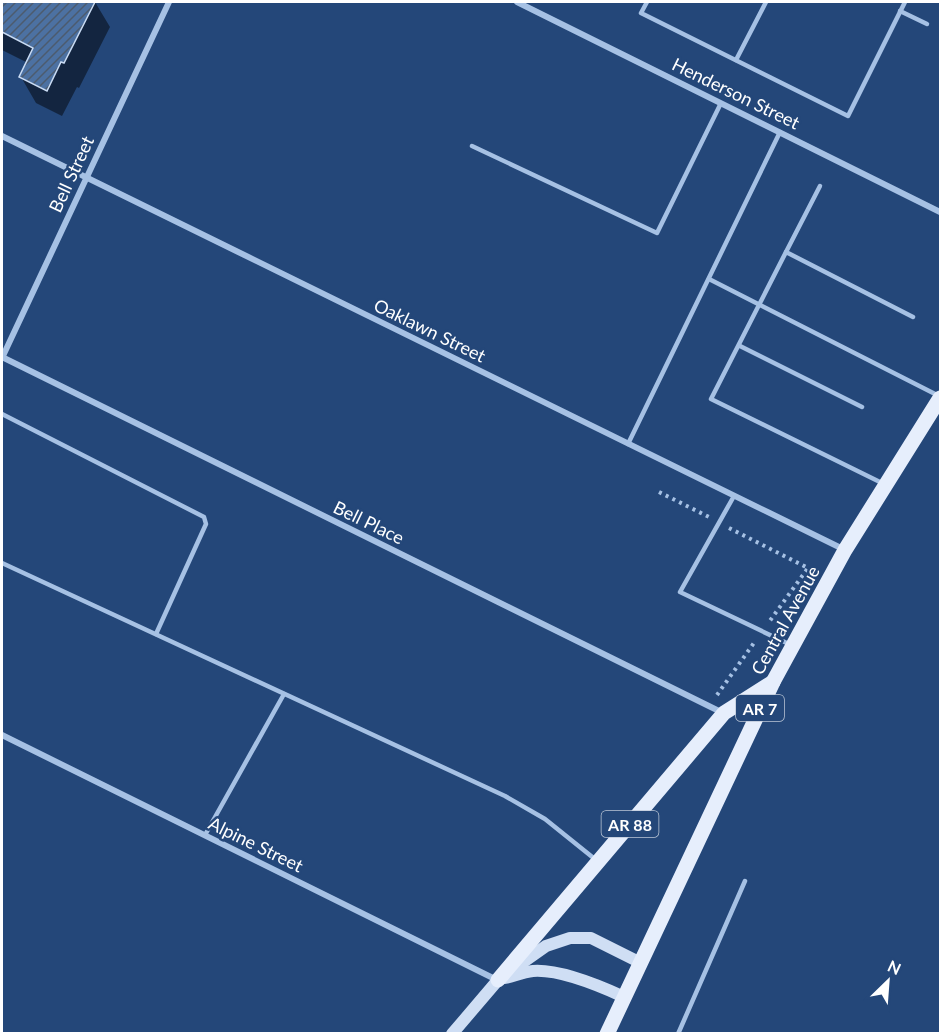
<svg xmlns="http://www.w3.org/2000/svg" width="942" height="1035" font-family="Lato,sans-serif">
<defs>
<pattern id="building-hatch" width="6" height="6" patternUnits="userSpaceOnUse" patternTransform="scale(1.5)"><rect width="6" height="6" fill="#4c71a2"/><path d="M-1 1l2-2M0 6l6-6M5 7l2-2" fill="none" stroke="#4c5b6e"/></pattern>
</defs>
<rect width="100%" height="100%" fill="#244779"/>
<path fill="#0007" d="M 2,2 L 95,2 L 110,27 L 79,88 L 77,87 L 62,116 L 36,103 L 21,77 L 28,63 L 2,50 Z"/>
<path fill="url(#building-hatch)" stroke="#c9dbf3" stroke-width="1.5" d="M 2,2 L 95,2 L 64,63 L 61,62 L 47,91 L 19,77 L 33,48 L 2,32 Z"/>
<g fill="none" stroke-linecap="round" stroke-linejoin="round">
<g stroke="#a6c1e4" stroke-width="4" stroke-dasharray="3 4.5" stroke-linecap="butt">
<path d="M 659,492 L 709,517"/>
<path d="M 729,528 L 808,568 L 769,622"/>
<path d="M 717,695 L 756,640"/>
</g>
<g stroke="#a6c1e4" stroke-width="4.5">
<path d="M 647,2 L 641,13 L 848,116 L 905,2"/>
<path d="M 900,11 L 927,24"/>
<path d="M 736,60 L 766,2"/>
<path d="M 472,146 L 657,233 L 721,103"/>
<path d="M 786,252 L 820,186"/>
<path d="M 709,279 L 939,396"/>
<path d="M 740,346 L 862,407"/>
<path d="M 2,414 L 204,517 L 206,524 L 156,634"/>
<path d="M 628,444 L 780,132"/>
<path d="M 884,484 L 711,399 L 786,252 L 913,317"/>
<path d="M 734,496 L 680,592 L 791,645"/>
<path d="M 2,563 L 505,796 L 545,819 L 596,860"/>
<path d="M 205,835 L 284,694"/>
<path d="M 678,1034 L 745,881"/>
</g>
<g stroke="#a6c1e4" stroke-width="6">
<path d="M 517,2 L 940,212"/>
<path d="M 2,136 L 845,550"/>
<path d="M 2,357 L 723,713"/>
<path d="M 2,358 L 169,2"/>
<path d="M 2,735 L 497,980"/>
</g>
<g stroke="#cfdef4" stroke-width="12">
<path d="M 505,978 C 514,976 523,972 533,971 C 560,969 600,986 624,997"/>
<path d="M 452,1034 L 498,980 L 546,946 L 570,938 L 591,938 L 641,963"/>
</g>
<g stroke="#e6eefc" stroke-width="15">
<path d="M 498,980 L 724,713 L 773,682"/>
<path d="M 607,1034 L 773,682 L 845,550 L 940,398"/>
</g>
</g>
<g text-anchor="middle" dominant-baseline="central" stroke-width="5" stroke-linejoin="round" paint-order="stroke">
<g fill="#244779" stroke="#bdc8d7" stroke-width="1.5">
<rect x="736" y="695" width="48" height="26" rx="4.5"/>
<rect x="601.5" y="811" width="57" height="26" rx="4.5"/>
</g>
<g font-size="16" font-weight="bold" fill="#fff">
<text x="760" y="708">AR 7</text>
<text x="630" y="824">AR 88</text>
</g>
<g font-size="18" fill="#fff" stroke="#244779">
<text transform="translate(736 93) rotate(26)">Henderson Street</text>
<text transform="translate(71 174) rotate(-65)">Bell Street</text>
<text transform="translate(430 330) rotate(26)">Oaklawn Street</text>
<text transform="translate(369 522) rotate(26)">Bell Place</text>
<text transform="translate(785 620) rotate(-61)">Central Avenue</text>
<text transform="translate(256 844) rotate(26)">Alpine Street</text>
</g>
</g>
<rect width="942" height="1035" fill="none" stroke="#ffffff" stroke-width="6"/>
<g transform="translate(888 981) rotate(25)" stroke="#244779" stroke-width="4.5" paint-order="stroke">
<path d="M0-4.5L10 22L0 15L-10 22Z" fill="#ffffff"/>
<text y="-9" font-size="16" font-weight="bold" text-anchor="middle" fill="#ffffff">N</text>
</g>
</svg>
